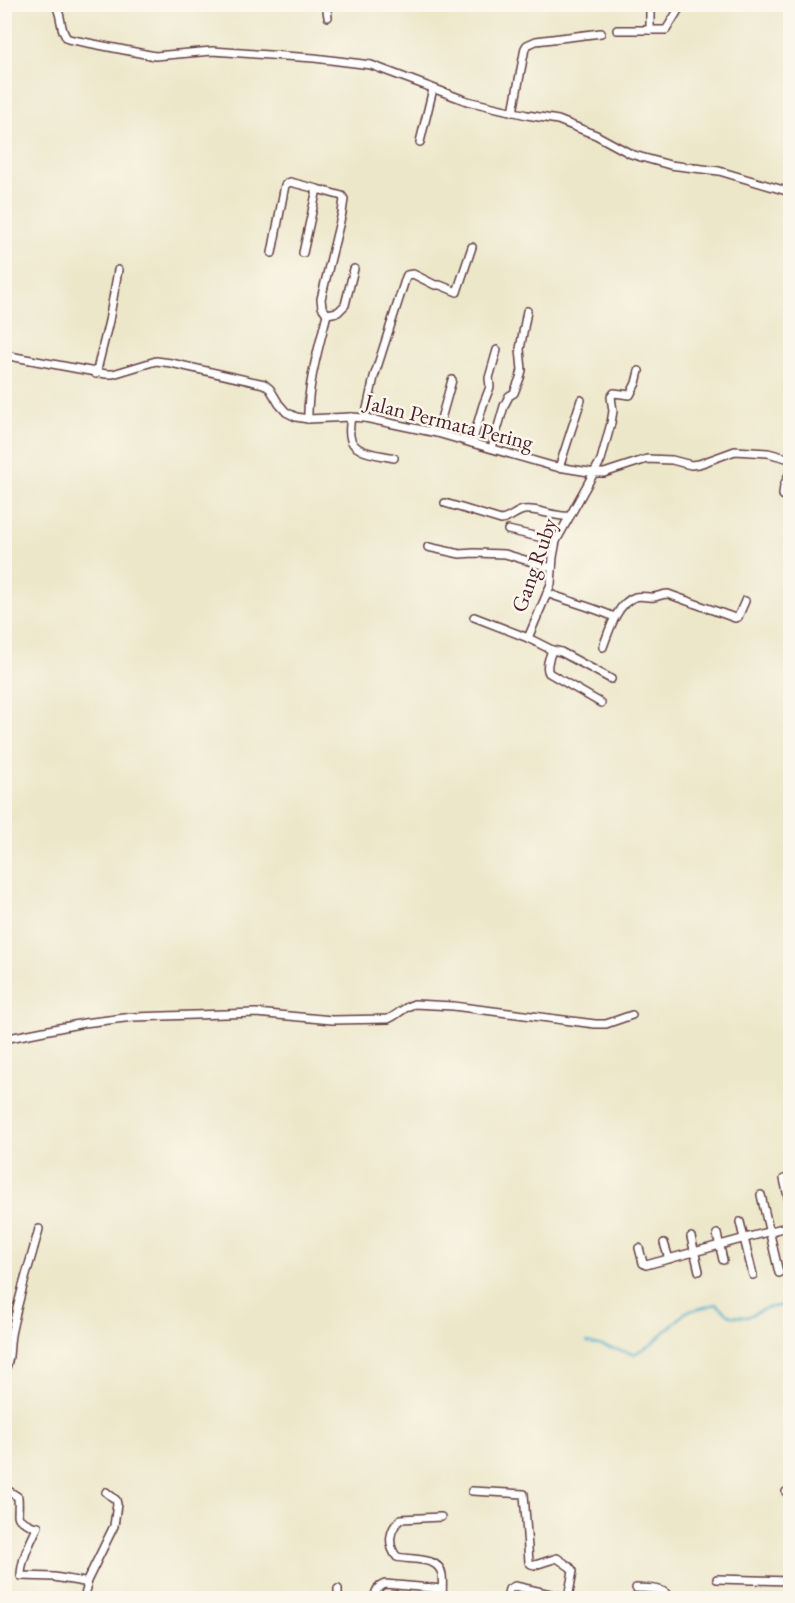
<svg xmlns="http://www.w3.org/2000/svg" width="795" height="1603" font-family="'EB Garamond',serif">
<rect width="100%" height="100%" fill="#fbf7ec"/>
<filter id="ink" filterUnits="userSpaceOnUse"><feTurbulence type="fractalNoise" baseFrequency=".0167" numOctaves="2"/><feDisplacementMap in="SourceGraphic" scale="12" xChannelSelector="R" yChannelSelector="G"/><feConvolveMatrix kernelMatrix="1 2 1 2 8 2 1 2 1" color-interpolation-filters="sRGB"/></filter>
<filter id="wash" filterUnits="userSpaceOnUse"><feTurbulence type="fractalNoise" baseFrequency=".008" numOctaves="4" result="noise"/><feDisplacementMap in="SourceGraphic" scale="24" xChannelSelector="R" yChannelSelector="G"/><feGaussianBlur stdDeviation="1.35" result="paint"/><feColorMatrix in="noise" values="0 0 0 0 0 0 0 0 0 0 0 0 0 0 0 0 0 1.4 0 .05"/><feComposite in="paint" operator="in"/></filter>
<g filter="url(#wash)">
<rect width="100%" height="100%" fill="#ede7ca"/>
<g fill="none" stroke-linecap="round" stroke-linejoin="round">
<path stroke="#50acce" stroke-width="2" d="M 587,1342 L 634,1354 L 652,1344 L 686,1312 L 716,1304 L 731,1316 L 747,1317 L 766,1308 L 790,1304"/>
</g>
</g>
<g filter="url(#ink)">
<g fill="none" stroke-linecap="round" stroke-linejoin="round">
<defs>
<g id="minor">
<path d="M 55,4 C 63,16 59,31 68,39 L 155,56 L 212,51 L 314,58 L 371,65 L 467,101 L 527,115 L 558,120 L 596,135 L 631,154 L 641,157 L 670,165 L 719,171 L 790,192"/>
<path d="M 326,4 L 328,17"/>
<path d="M 361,4 L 361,5"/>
<path d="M 617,30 L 666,30 L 682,4"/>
<path d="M 650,30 L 650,4"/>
<path d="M 513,112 L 525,48 L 527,45 L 536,41 L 601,33"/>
<path d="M 420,142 L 433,89"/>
<path d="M 272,253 L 285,185 L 290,182 L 317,189"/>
<path d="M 303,253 L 317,189 L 342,196 L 344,199 L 342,213 L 321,299 L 322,307 L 327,314 C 319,347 307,386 308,419"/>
<path d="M 327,314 L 338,312 L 345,305 L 354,269"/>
<path d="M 4,355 L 106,374 L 113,374 L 156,361 L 171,363 L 264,384 L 270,389 L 279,404 L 286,412 L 296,417 L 308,419 L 351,417 L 365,418 L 437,433 L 552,466 L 595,473 L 604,473 L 647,459 L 672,460 L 691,465 L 699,464 L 735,451 L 768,453 L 790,459"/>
<path d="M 96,374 L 109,321 L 118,270"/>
<path d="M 351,417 C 350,423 349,430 350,436 C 352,454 379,454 394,458"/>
<path d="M 365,418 L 374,377 L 406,277 L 407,275 L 413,274 L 435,285 L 440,285 L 457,292 L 472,247"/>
<path d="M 437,433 L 452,380"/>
<path d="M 472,443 L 483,405 L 490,387 L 489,378 L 497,350"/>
<path d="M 492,448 L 504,406 L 509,396 L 514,393 L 520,378 L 522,370 L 520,349 L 527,311"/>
<path d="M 559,468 L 581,400"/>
<path d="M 790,472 L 784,486 L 783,495 L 790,502"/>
<path d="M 445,503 L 501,520 C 510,519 516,511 524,510 C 539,508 554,518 570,516"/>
<path d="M 508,530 L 556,541"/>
<path d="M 428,547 L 460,554 L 474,553 L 505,554 L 552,568"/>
<path d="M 547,593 C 570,602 593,607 614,617"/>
<path d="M 474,617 L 528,638 L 552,650 L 561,652 L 611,679"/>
<path d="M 528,638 L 551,584 L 553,557 L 556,541 L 601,460 L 611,423 L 613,411 L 611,397 L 614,393 L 630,395 L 636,383 L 639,371"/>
<path d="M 603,647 C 609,631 617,603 635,597 C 642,595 648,598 654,597 C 660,596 662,594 668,594 L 735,618 L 738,617 L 745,601"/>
<path d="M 552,650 C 550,657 545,666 549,673 L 601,703"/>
<path d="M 4,1039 L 84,1023 L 133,1017 L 256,1013 L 332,1020 L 388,1019 C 398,1015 404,1007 414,1004 L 453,1006 L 595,1024 L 606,1024 L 632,1015"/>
<path d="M 784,1179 L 790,1205"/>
<path d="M 761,1195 L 779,1273"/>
<path d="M 740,1222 L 753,1275"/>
<path d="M 717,1234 L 723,1260"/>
<path d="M 691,1237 L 699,1271"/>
<path d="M 664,1243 L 669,1259"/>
<path d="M 639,1248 L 643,1263 L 646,1265 L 790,1226"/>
<path d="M 4,1372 C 12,1357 8,1345 12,1330 C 19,1296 30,1263 39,1229"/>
<path d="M 789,1461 L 790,1461"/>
<path d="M 4,1488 L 18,1497 C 20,1521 11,1516 37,1528"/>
<path d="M 472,1491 L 524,1494 L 529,1562 L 531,1564 L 535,1565 L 557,1558 L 570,1567 L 573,1571 L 568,1598"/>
<path d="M 786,1492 L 790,1492"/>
<path d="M 441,1517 L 401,1519 C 389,1529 387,1545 397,1557 C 409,1560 440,1556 442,1575 C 443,1582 442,1591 442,1598"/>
<path d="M 38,1526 C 31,1541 21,1559 21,1576 L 54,1577 L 84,1582 L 86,1583 L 87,1588 L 84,1598"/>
<path d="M 717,1579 L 790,1581"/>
<path d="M 86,1583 L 114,1526 L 117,1504 L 116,1500 L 106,1492"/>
<path d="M 636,1588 C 649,1589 664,1587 670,1598"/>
<path d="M 338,1589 L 338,1598"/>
<path d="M 375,1598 C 375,1591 378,1586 385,1584 L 442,1589"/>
<path d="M 507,1598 L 509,1589 L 515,1586 L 568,1598"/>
</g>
</defs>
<use href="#minor" stroke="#623d43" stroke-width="10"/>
<use href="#minor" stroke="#fff" stroke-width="7"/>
</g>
</g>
<g text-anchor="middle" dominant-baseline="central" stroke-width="5" stroke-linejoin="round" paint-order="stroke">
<g font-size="22" fill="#4a1f2b" stroke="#fbf7ec">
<text transform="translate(449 422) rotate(14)">Jalan Permata Pering</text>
<text transform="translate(534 565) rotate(-71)">Gang Ruby</text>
</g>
</g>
<rect width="795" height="1603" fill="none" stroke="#fbf7ec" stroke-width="24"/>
</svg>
